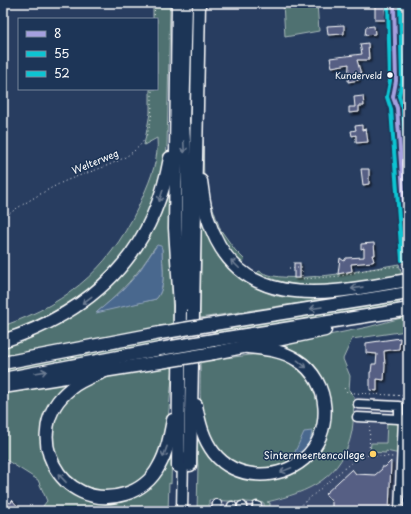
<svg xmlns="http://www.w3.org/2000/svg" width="411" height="514" font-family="'Playpen Sans',sans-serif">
<defs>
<filter id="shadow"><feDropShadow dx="2" dy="2" stdDeviation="1" flood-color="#0009"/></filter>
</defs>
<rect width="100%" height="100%" fill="#283d60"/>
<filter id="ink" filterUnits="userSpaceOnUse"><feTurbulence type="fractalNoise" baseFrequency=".025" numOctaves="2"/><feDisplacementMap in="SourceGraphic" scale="8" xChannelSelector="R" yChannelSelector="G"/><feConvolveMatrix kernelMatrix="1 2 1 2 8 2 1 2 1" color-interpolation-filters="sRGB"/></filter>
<g filter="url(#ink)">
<path fill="#3a4b6e" d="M 354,397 L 406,400 L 401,511 L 209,511 L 209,500 L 262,504 L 290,497 L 332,473 L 347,447 L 352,430 Z"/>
<g fill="#4f7171" stroke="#a7b8b8" fill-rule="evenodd">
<path d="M 153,3 L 170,3 L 167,146 L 165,166 L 157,197 L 123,260 L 68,308 L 3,337 L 3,326 C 72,302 115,263 143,196 C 151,178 159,158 157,138 L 144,145 L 150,113 L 150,89 L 157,89 L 157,19 L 153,19 Z"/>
<path d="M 283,3 L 317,3 L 319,31 L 285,37 Z"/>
<path d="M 402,76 L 408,77 L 408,123 L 406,123 Z"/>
<path d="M 203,140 L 204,182 L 220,229 L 235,250 L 245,260 L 234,272 C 246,282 258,290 273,295 C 300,303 363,290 393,286 L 393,289 L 200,318 Z"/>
<path d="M 171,170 L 170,226 L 173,324 L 3,358 L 3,344 L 118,276 ZM 155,247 L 162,249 C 162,264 167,288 156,299 L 97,312 C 121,293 139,273 155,247 Z"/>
<path d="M 399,264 L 402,275 C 349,282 308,296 257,273 L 259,271 C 284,287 368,269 399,264 Z"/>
<path d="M 399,298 L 400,307 L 214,336 L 214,328 Z"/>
<path d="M 405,317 L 406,331 L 352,339 L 343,359 L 350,376 L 349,390 L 354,397 C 353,408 354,420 352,431 C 343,478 309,492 267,502 L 270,503 L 270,511 L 264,511 L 264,503 L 209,500 L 209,511 L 197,511 L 198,466 L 195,419 L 208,449 L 256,478 L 316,452 L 325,391 L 280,348 L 280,345 L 368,327 Z"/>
<path d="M 160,337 L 159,346 L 3,376 L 3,366 Z"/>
<path d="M 259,354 C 276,354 298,361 309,376 C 318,388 322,416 317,430 C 315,435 312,440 310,444 L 305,432 C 301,441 297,455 290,462 C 286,466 279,467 273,468 C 247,471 222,459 209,436 C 197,414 201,385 200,361 Z"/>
<path d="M 173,366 L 168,420 L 172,447 L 171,484 L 169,483 L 168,511 L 48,511 L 43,506 L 47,501 L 38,480 L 3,458 L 3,393 Z"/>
<path d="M 387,421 L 401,421 L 400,454 L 386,451 L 386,453 L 370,452 L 371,443 L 386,443 Z"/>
</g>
<g fill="#48688e" stroke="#91a4bb">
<path d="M 157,245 L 161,246 L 162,249 C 162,264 167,287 156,299 L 96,313 L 123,290 L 138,273 Z"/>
<path d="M 312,431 C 310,448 304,454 290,463 L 304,432 Z"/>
</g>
<g fill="#565e84" stroke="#fff" filter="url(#shadow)">
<path d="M 375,3 L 384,3 L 386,20 L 375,20 Z"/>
<path d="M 344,25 L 344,34 L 328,35 L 327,26 Z"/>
<path d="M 374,26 L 375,34 L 365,35 L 366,27 Z"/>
<path d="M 368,43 L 369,60 L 357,60 L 361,74 L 358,75 L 359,80 L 348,82 L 349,64 L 332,67 L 330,58 L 362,54 L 360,44 Z"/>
<rect x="402" y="61" width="6" height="9"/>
<path d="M 363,96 L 364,106 L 359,106 L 359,112 L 349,113 L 349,107 L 355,107 L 354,97 Z"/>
<path d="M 362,125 L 362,130 L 366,129 L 368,142 L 356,143 L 356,135 L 352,136 L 351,131 L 356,130 L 355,126 Z"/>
<path d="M 361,169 L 369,169 L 369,184 L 363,185 Z"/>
<path d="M 374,243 L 375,255 L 372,255 L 374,261 L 372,262 L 351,264 L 352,271 L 338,274 L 340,258 L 344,261 L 346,258 L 364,257 L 364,248 L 361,249 L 361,244 Z"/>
<rect x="294" y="263" width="6" height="15"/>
<path d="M 400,338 L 399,349 L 384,351 L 385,366 L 384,380 L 377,379 L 377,391 L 370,390 L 370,372 L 371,372 L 372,364 L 376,364 L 377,354 L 366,353 L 366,343 Z"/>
<path d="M 391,461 L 389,511 L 332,511 L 332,502 L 325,494 L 352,469 L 356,474 L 375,475 L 382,469 L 382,467 L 385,467 Z"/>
<path d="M 12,500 L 22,511 L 9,511 L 9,509 L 3,511 L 3,501 L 11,503 Z"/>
</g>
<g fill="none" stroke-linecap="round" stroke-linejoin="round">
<defs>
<g id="minor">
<path d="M 394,3 L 396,81 L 393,97 L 397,108"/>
<path d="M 396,81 L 400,92 L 397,108 L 399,145 L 408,260"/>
<path d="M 358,404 L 399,406 L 399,419 L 403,419 L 399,511"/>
<path d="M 357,417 L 399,419"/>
<path d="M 216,511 L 217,504"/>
<path d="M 231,511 L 232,506"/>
<path d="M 242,511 L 242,506"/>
<path d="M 257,511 L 257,506"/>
</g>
<g id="major">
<path d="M 185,305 L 187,183 L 184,121 L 187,3"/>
<path d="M 182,511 L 183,457"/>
</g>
<g id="highway">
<path d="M 201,181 C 203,194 204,207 208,219 C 237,311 322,295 396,282"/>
<path d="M 214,324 L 396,295"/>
<path d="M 214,340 L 398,311"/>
<path d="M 3,341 C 94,311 153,254 170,158"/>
<path d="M 214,353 L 325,330"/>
<path d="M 3,363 L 160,333"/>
<path d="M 105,371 C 94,376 80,380 70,389 C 18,431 60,514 125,494 C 139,490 152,480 159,466 C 167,452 170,436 173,420"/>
<path d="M 3,379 L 160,349"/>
<path d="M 3,387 L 160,362"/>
<path d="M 196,405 C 199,422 203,439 214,453 C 235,480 278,481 304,459 C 334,433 331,381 297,360 C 282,350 265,349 248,347"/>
<path d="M 190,465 L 199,3"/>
<path d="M 178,466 L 180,305 L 175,228 L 178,3"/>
</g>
</defs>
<use href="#minor" stroke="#fff" stroke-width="11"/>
<use href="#major" stroke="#fff" stroke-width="13"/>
<use href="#highway" stroke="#fff" stroke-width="15"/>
<g stroke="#fff" stroke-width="1" stroke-dasharray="1 3" stroke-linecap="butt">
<path d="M 154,19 L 155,3"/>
<path d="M 390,109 L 391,132"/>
<path d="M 3,218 C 21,205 41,193 61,183 C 86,171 129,164 144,140 C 153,125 152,106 152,89"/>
<path d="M 402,263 L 403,272"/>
<path d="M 289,268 L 302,268 L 302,278 L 304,279 L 341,276 L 370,269 L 401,266"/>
<path d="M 407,319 L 408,328"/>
<path d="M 344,388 L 347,392 L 355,393 L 408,396"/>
<path d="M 369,455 L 370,424"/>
<path d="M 286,511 L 287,507 L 298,508 L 360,455 L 393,457"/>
</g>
<use href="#minor" stroke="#1d3557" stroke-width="8"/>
<use href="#major" stroke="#1d3557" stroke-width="10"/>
<use href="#highway" stroke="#1d3557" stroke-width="12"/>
<defs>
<g id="highway-bridge">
<path d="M 396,282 L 408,280"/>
<path d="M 396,295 L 408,293"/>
<path d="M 398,311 L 408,309"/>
<path d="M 160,333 L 214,324"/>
<path d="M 160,349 L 214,340"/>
<path d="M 160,362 L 214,353"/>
</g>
</defs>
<use href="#highway-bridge" stroke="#fff" stroke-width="15" stroke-linecap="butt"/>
<use href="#highway-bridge" stroke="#1d3557" stroke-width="12"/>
<defs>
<path id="bus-1" d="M 394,3 L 396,81 L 393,97 L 397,108 L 408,260"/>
<path id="bus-2" d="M 388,3 L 390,81 L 387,97 L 391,109 L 402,260"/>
<path id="bus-3" d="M 400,3 L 402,81 L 399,96 L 403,108 L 408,177"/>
</defs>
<use href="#bus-1" stroke="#1d3557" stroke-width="7"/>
<use href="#bus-2" stroke="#1d3557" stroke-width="7"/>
<use href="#bus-3" stroke="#1d3557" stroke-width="7"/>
<use href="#bus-1" stroke="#a5a0de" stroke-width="4"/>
<use href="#bus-2" stroke="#0dc4d2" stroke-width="4"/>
<use href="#bus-3" stroke="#0dc4d2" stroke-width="4"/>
</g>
<defs><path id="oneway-shaft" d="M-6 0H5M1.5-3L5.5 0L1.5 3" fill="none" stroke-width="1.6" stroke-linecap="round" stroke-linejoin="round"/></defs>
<g stroke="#6c7c92">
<use href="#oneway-shaft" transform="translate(184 147) rotate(87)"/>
<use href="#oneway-shaft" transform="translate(161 196) rotate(108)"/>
<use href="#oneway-shaft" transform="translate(235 264) rotate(-135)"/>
<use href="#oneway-shaft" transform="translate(357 288) rotate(172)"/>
<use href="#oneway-shaft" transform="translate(87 300) rotate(143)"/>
<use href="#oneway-shaft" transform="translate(316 308) rotate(171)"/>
<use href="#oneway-shaft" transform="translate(302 364) rotate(39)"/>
<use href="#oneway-shaft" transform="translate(41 372) rotate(-10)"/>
<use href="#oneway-shaft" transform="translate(165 452) rotate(110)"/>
<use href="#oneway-shaft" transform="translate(286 470) rotate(158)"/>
<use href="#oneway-shaft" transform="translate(62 478) rotate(-133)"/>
</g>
</g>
<circle fill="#fff" stroke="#1d3557" stroke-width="1.5" cx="390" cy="75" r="3.5"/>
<circle fill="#ffd166" stroke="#1d3557" stroke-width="1.5" cx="373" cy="454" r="4"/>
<g text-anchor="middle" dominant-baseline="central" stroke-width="3" stroke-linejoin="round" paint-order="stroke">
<g font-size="9" fill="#fff" stroke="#1d3557" text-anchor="end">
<text x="382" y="75">Kunderveld</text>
</g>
<g font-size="10" fill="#fff" stroke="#1d3557">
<text transform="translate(95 161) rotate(-22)">Welterweg</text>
</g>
<g font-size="10" fill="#fff" stroke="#1d3557" text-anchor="end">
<text x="365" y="454">Sintermeertencollege</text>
</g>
</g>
<rect width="411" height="514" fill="none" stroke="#1d3557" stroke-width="16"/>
<rect x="8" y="8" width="395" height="498" fill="none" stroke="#fff" stroke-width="1.5" filter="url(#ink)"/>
<rect x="18" y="18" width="140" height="72" fill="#1d3557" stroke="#77869a"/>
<rect x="26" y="31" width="20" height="6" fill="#a5a0de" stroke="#77869a"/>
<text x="54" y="38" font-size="12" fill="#ffffff">8</text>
<rect x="26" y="51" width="20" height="6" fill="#0dc4d2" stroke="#77869a"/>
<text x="54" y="58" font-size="12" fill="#ffffff">55</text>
<rect x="26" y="71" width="20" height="6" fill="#0dc4d2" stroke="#77869a"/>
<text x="54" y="78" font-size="12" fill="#ffffff">52</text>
</svg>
